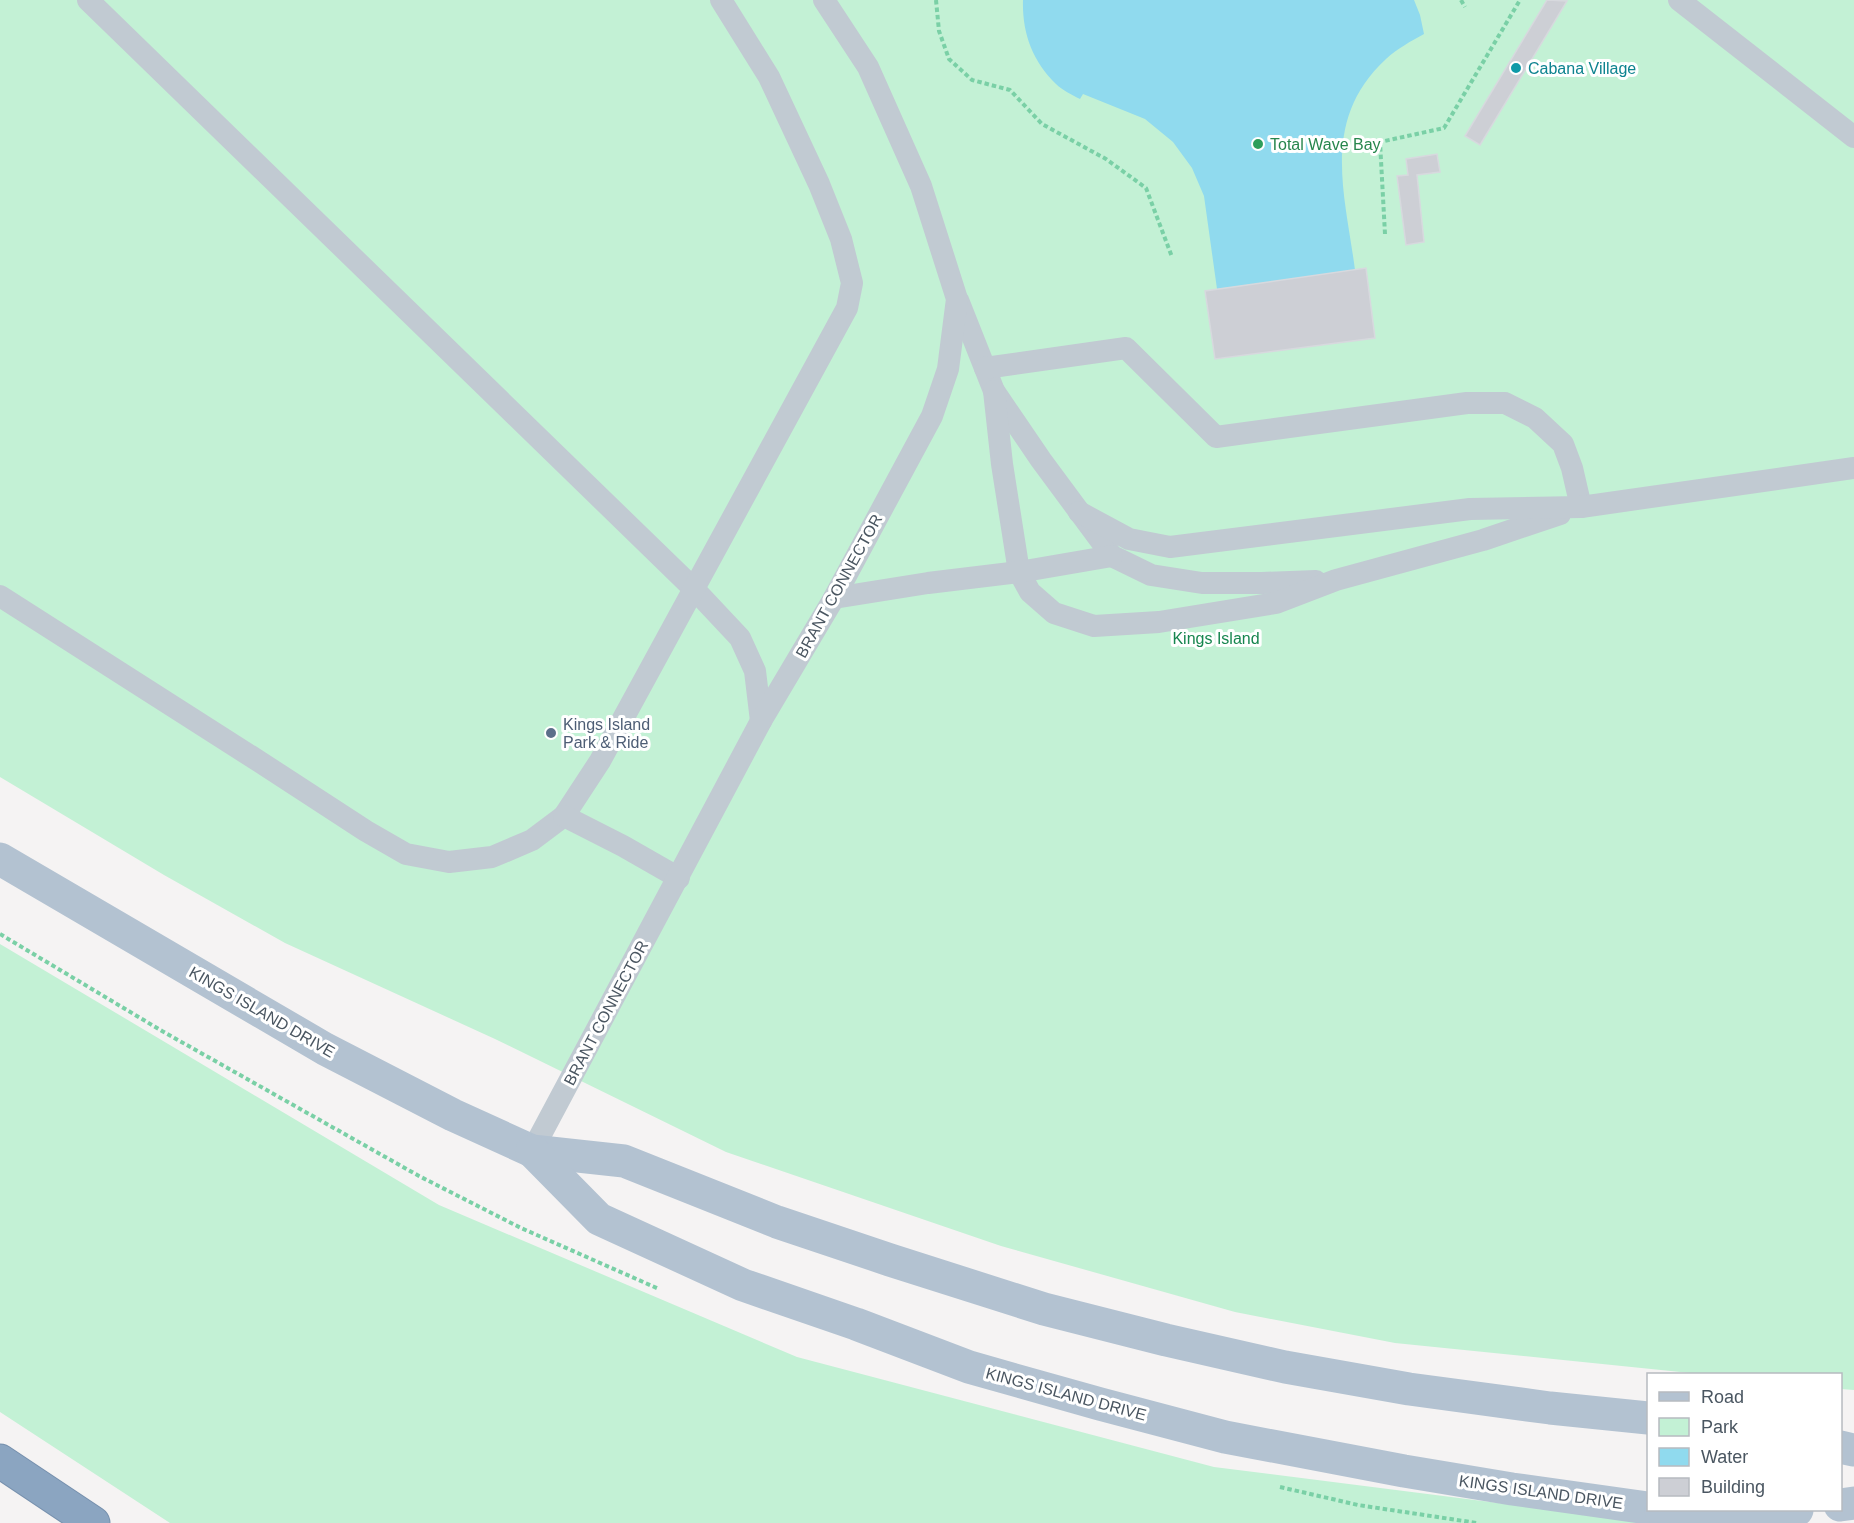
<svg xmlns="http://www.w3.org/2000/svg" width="1854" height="1523" font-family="Helvetica,sans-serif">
<rect width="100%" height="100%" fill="#f5f3f3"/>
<g fill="#c3f1d5">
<path d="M 0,0 L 1854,0 L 1854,1390 L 1841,1389 L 1840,1374 L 1700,1374 L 1395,1343 L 1235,1312 L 1001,1246 L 726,1152 L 495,1039 L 285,943 L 164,875 L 0,777 Z"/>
<path d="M 0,944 L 439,1205 L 797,1357 L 1214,1467 L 1657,1523 L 170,1523 L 0,1412 Z"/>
</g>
<path fill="#90daee" d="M 1023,0 L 1414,0 L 1420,15 L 1424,34 C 1411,41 1397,49 1386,59 C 1320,120 1345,193 1355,270 L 1217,289 L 1204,196 L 1192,168 L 1173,142 L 1145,119 L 1083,94 L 1080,99 C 1072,95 1062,90 1056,84 C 1032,61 1022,32 1023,0 Z"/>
<g fill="#cdcfd5" stroke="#d7d9de" stroke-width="1.5">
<path d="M 1547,0 L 1567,1 L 1480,145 L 1465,136 Z"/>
<path d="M 1437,154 L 1440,172 L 1417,175 L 1424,242 L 1406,245 L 1397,176 L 1408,175 L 1406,159 Z"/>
<path d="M 1366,268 L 1375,338 L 1215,359 L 1205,291 Z"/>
</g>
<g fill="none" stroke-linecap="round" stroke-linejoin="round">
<defs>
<path id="motorway" d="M 0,1461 L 93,1523"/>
</defs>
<use href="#motorway" stroke="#7690ad" stroke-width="35"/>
<g stroke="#7ad0a6" stroke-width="4" stroke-dasharray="4.5 3" stroke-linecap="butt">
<path d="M 936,0 L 939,31 L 949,59 L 972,80 L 1010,90 L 1042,124 L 1106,159 L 1146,188 L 1172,257"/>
<path d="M 1461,0 L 1465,7"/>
<path d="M 1385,234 L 1380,142 L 1444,128 L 1520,0"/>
<path d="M 0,934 L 162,1031 L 419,1176 L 521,1228 L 659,1289"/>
<path d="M 1280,1487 L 1358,1505 L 1477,1523"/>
</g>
<g stroke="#c1cad2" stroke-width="22">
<path d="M 88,0 L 694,589 L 740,638 L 755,671 L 761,721"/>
<path d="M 1679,0 L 1854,137"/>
<path d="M 958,300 L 994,391 L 1041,460 L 1112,556 L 1151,575 L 1202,583 L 1262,583 L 1316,581"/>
<path d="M 985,368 L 1126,348 L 1216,437 L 1467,403 L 1505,403 L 1535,418 L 1563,444 L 1572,468 L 1581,507"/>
<path d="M 994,391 L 1002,464 L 1019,572 L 1030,592 L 1054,613 L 1094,626 L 1159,622 L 1276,603 L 1336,580 L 1483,540 L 1560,514"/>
<path d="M 1079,512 L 1129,539 L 1170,547 L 1470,509 L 1581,507 L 1854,468"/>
<path d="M 0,596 L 260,762 L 366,831 L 406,854 L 449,862 L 492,857 L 532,840 L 564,816 L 600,761 L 847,308 L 852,283 L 841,239 L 819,184 L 769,77 L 721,0"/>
<path d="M 834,598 L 928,583 L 1019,572 L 1112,556"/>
<path d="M 564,816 L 623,846 L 679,878"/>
<path d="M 532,1151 L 761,721 L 834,598 L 932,416 L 948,369 L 957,299 L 921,186 L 868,67 L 824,0"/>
</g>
<g stroke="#b3c2d1" stroke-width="33">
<path d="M 0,859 L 325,1049 L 453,1115 L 532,1151 L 624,1161 L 777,1222 L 890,1260 L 1044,1309 L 1166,1340 L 1285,1367 L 1409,1389 L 1550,1408 L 1648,1418"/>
<path d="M 532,1151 L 599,1219 L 743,1285 L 856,1324 L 969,1367 L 1100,1404 L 1225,1437 L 1404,1471 L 1512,1489 L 1648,1508"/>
<path d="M 1840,1447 L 1854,1450"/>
<path d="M 1840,1505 L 1854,1503"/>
<path d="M 1661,1510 L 1736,1515 L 1797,1510"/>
</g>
<use href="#motorway" stroke="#8ba5c1" stroke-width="33"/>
</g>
<circle fill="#0f9aa8" stroke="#fff" stroke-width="2" cx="1516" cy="68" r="6"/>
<circle fill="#2e9e5b" stroke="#fff" stroke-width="2" cx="1258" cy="144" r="6"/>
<circle fill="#5c6f8a" stroke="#fff" stroke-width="2" cx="551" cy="733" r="6"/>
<g text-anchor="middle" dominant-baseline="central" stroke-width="6" stroke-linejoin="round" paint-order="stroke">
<g font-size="16" fill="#0d838f" stroke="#fff" text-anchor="start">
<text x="1528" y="68">Cabana Village</text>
</g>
<g font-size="16" fill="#27864d" stroke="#fff" text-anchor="start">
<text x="1270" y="144">Total Wave Bay</text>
</g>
<g font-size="16" fill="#4a5661" stroke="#fff">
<text transform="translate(839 586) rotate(-61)">BRANT CONNECTOR</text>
<text transform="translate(262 1012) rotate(30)">KINGS ISLAND DRIVE</text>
<text transform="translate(606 1013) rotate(-62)">BRANT CONNECTOR</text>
<text transform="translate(1066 1394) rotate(15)">KINGS ISLAND DRIVE</text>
<text transform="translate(1541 1492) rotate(8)">KINGS ISLAND DRIVE</text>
</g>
<g font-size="16" fill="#17864f" stroke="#fff">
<text x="1216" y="638">Kings Island</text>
</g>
<g font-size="16" fill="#4e5e75" stroke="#fff" text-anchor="start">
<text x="563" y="724">Kings Island<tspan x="563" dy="18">Park &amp; Ride</tspan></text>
</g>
</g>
<rect x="1647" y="1373" width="195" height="138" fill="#ffffff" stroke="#b7bbc0" stroke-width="1.5"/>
<rect x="1659" y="1392" width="30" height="9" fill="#b3c2d1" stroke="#b7bbc0" stroke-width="1.5"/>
<text x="1701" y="1403" font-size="18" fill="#4a5661">Road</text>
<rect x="1659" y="1418" width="30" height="18" fill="#c3f1d5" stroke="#b7bbc0" stroke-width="1.5"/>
<text x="1701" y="1433" font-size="18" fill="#4a5661">Park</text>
<rect x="1659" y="1448" width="30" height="18" fill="#90daee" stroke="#b7bbc0" stroke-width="1.5"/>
<text x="1701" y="1463" font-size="18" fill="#4a5661">Water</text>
<rect x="1659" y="1478" width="30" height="18" fill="#cdcfd5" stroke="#b7bbc0" stroke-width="1.5"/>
<text x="1701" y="1493" font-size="18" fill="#4a5661">Building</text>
</svg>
